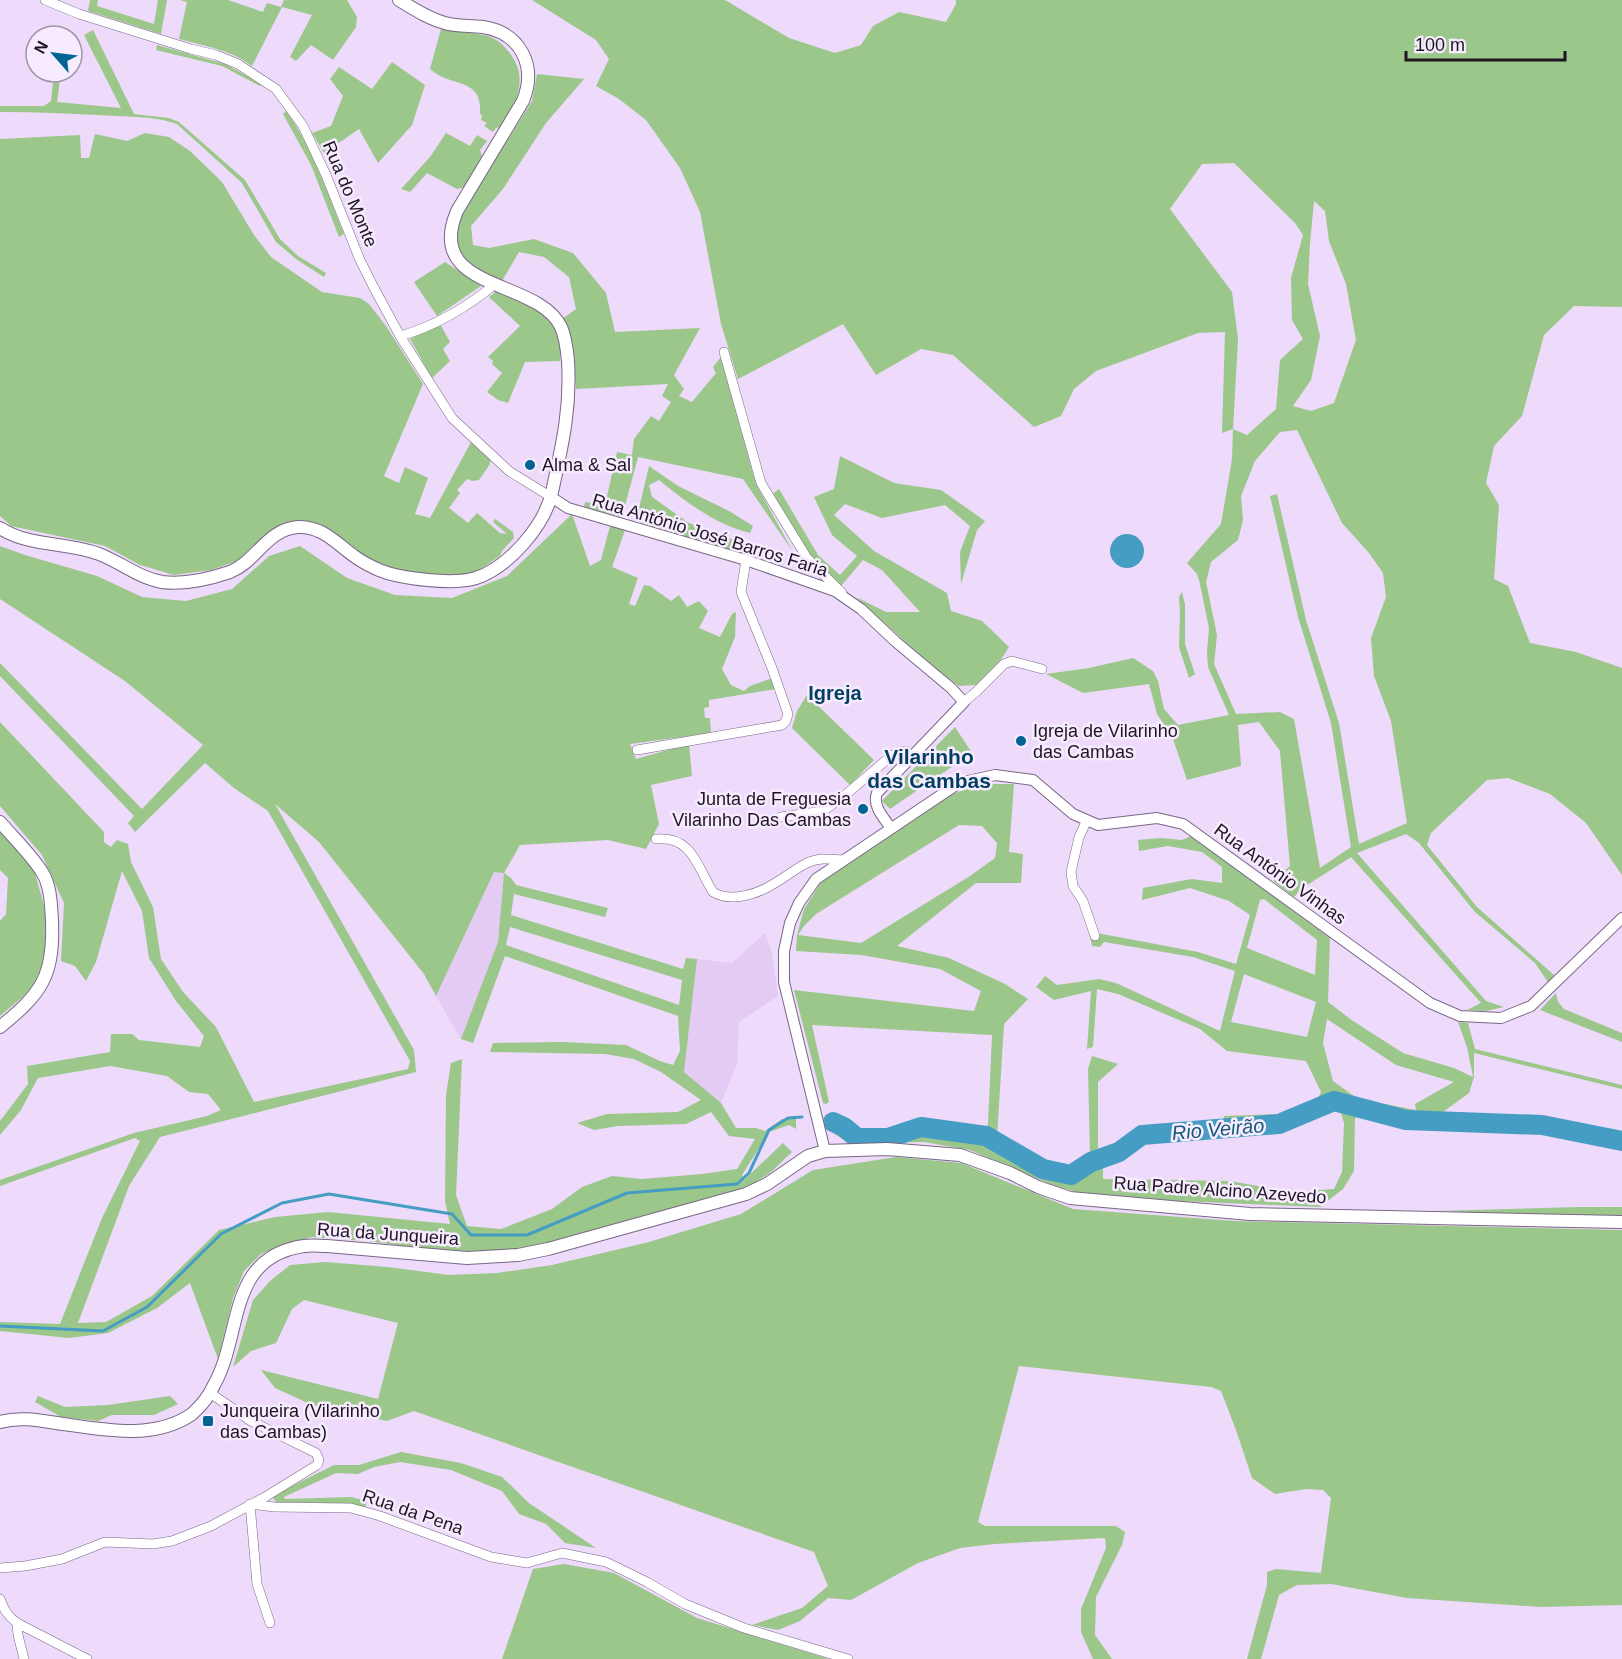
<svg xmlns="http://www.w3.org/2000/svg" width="1622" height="1659" font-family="Helvetica,sans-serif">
<rect width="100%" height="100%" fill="#eedafb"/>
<g fill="#e4cbf3">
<path d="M 494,872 L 504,873 L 498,942 L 461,1039 L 436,996 Z"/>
<path d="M 765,933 L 772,953 L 778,996 L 739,1022 L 737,1064 L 721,1103 L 684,1072 L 697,959 L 732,963 Z"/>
</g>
<g fill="#9bc78a" fill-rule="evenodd">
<path d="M 90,0 L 98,0 L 97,6 L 154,24 L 158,0 L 167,0 L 161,34 L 88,11 Z"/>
<path d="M 180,0 L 228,0 L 263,12 L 267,3 L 281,7 L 284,0 L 347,0 L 357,17 L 356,27 L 333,60 L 311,45 L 296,61 L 290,57 L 312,15 L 282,7 L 252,66 C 231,50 205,46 179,39 L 187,2 Z"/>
<path d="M 532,0 L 725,0 L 789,38 L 835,53 L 861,45 L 873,26 L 899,12 L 946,22 L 956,4 L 956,0 L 1622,0 L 1622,307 L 1574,306 L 1544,335 L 1522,416 L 1494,446 L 1486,483 L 1499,505 L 1494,579 L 1508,586 L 1530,643 L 1576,652 L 1622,668 L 1622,875 L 1586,823 L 1550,794 L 1508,778 L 1487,780 L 1431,833 L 1427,845 L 1477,907 L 1554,975 L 1548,982 L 1535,963 L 1475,912 L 1419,843 L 1406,834 L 1357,853 L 1486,1001 L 1504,1007 L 1486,1011 L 1467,1010 L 1481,1003 L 1351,857 L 1301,889 L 1294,897 L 1273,881 L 1290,866 L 1280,751 L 1259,722 L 1238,725 L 1241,766 L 1187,780 L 1173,739 L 1157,714 L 1149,684 L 1083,693 L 1046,674 L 1089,668 L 1133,658 L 1153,671 L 1158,681 L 1164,709 L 1178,725 L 1229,715 L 1208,667 L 1207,651 L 1209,628 L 1200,584 L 1197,574 L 1187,563 L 1221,524 L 1232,459 L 1233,429 L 1222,433 L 1225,332 L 1198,333 L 1096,371 L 1074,389 L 1061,416 L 1034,427 L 953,355 L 921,349 L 876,375 L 843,324 L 738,379 L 721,324 L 700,212 L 680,168 L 646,120 L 619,99 L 596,86 L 609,59 L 596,40 ZM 1234,163 L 1295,223 L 1303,235 L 1291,278 L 1292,320 L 1303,339 L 1280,360 L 1276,409 L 1247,435 L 1233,429 L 1238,339 L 1232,292 L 1170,209 L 1202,164 ZM 1314,201 L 1325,211 L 1329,241 L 1346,284 L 1356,340 L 1334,403 L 1311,411 L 1293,406 L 1311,380 L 1320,336 L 1308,284 L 1310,244 ZM 1297,430 L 1342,523 L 1369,553 L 1383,573 L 1386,597 L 1371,638 L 1374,676 L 1391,721 L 1407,823 L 1359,844 L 1339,723 L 1306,620 L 1277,494 L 1270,496 L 1298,617 L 1331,723 L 1351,847 L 1320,868 L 1294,719 L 1280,712 L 1236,714 L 1214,664 L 1217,635 L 1206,582 L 1211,562 L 1238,540 L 1243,520 L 1241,496 L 1255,461 L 1280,432 Z"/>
<path d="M 441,29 C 454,32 466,32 478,34 C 493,36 500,41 509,52 C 529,77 517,102 503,126 L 496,128 L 493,132 L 484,126 L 487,123 L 481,120 L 482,115 L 480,114 C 482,84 464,86 442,77 C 438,75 434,72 430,69 Z"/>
<path d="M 93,30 L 134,114 L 169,118 L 179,122 L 245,180 L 280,239 L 298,256 L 326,273 L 324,277 L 296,259 L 276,242 L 242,183 L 177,124 C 159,117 137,117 117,116 C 78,114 39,112 0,112 L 0,106 L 44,106 L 51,101 L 54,72 L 61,72 L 57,102 L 121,108 L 84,35 Z"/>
<path d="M 157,45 L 225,64 L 262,84 L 260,86 L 222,66 L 156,50 Z"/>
<path d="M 392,62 L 425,85 L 412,125 L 378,163 L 359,129 L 324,153 L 312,133 L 331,126 L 343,96 L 330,79 L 339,67 L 372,89 Z"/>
<path d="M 537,74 L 584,79 L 546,123 L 503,189 L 471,226 L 473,245 L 489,248 L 534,239 L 573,253 L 606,293 L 615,332 L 700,328 L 674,375 L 684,389 L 679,396 L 692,402 L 716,373 L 713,367 L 721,357 L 756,484 L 793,552 L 743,479 L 638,457 L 622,517 L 584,507 L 585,502 L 605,505 L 617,452 L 632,455 L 634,439 L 651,416 L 659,421 L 671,402 L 662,396 L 668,384 L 576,389 L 572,339 L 562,319 L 576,309 L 569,277 L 544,257 L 519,252 L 502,281 L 470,265 L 457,247 L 455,229 L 463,210 L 532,101 Z"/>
<path d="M 286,111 C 313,148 327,192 344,234 L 339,237 L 311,165 L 283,114 Z"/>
<path d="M 145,133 L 169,137 L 190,151 L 222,182 L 254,235 L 271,257 L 322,292 L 360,298 L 369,304 L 386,326 L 423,384 L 384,476 L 399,483 L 405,467 L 428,478 L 415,514 L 430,518 L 471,442 L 490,460 L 490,464 L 479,480 L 472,481 L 467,479 L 457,490 L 460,493 L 449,508 L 468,523 L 477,513 L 500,533 L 507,534 L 493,522 L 495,519 L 513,532 L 514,538 L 502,551 L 500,556 L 473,574 L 450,575 L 414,573 L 394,569 L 376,563 L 315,523 L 291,522 L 258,542 L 237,561 L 211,570 L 174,575 L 140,565 L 105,546 L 11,526 L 0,516 L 0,139 L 80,135 L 81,158 L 89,158 L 95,134 L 127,141 Z"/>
<path d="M 446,133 L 470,146 L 477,135 L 487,141 L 480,150 L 483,159 L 466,187 L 457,189 L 427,173 L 410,192 L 401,189 L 430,157 Z"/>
<path d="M 445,262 L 481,286 L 437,316 L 414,282 Z"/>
<path d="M 497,291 C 520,301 551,310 559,337 C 561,344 560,354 560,361 L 525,362 L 508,403 L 498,400 L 487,392 L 502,373 L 492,364 L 493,361 L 488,357 L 520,326 L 489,297 Z"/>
<path d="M 440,324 L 450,342 L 443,349 L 450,361 L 432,378 L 410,339 Z"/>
<path d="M 840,456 L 894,483 L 941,490 L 985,521 L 977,530 L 961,584 L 960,552 L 970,526 L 945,505 L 882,518 L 845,504 L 834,515 L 874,551 L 947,593 L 951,611 L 982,621 L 1009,647 L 1000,661 L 976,685 L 959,686 L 933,667 L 856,597 L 886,612 L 920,612 L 882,570 L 863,560 L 841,586 L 812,558 L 771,495 L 779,489 L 818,555 L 840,575 L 857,556 L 832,535 L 814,497 L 834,489 Z"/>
<path d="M 649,466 L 678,486 L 729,511 L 753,526 L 750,533 C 716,525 686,502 659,480 L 649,485 L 652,497 L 689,523 L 740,542 L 760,553 L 757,560 L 636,521 Z"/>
<path d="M 572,514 L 590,566 L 601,560 L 610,526 L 625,530 L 612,567 L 638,578 L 629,604 L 635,606 L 644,585 L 650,586 L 671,601 L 679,595 L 687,607 L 699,601 L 708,611 L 699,628 L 720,637 L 732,614 L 736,612 L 735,637 L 722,669 L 731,685 L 744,691 L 750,686 L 772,678 L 776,689 L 709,700 L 709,707 L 704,708 L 705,718 L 710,718 L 711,733 L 630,744 L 636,759 L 689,744 L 692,776 L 651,785 L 659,824 L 646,849 L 608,840 L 520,845 L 504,873 L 511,878 L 516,885 L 608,908 L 605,917 L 514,894 L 511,915 L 683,969 L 686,958 L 697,959 L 684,1072 L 721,1103 L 736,1128 L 756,1128 L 765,1131 L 782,1119 L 796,1119 L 796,1129 L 789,1125 L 769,1132 L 742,1175 L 744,1180 L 783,1143 L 792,1152 L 772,1171 L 743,1191 L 712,1198 L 597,1229 L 535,1247 L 485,1252 L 444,1251 L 366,1241 L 312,1237 L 282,1245 L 261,1254 L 244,1271 L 233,1298 L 218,1359 L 190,1283 L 157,1308 L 108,1333 L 69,1338 L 0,1331 L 0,1322 L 60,1324 L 102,1218 L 140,1141 L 135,1138 L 0,1186 L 0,1180 L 134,1133 L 207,1116 L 221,1110 L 208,1094 L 189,1092 L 167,1076 L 110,1066 L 38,1078 L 21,1110 L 0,1135 L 0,1121 L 28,1084 L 27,1066 L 110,1052 L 111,1034 L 132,1034 L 139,1040 L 200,1047 L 204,1036 L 176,1001 L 149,958 L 142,911 L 122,871 L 96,962 L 86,981 L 75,966 L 61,961 L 64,903 L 42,855 L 0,806 L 0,722 L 104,832 L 104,842 L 111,847 L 117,840 L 128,844 L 131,862 L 153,907 L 161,959 L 183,992 L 216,1027 L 254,1102 L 408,1069 L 410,1061 L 268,811 L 234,788 L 205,763 L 135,832 L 128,823 L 134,816 L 0,676 L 0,663 L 142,809 L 203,745 L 125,681 L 0,599 L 0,546 L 25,555 L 97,576 L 142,597 L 186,601 L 232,589 L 269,556 L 300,546 L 347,578 L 395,595 L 452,598 L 507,576 ZM 275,804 L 319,842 L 424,974 L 436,996 L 494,872 L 504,873 L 498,942 L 461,1039 L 473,1043 L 505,956 L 678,1016 L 680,1051 L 673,1065 L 660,1061 L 626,1045 L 563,1042 L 493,1043 L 490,1052 L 605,1054 L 634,1059 L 661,1072 L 701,1100 L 678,1112 L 607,1114 L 577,1123 L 594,1130 L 618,1126 L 686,1124 L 711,1112 L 729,1136 L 755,1139 L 737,1169 L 702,1174 L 642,1179 L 612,1176 L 582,1187 L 552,1209 L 501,1229 L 467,1226 L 456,1195 L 462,1059 L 451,1063 L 446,1095 L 445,1201 L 450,1224 L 328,1212 L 275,1217 L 219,1230 L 152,1296 L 106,1322 L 78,1323 L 129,1186 L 160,1137 L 416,1072 L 414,1050 ZM 510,927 L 682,980 L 679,1005 L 506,945 Z"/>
<path d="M 1182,592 L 1185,604 L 1185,644 L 1195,674 L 1189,678 L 1179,647 L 1180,612 L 1179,597 Z"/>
<path d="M 807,695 L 874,760 L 850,785 L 792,728 L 797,711 Z"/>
<path d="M 955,727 L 972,753 L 890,809 L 882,801 Z"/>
<path d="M 983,784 L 1014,784 L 1009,852 L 1023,854 L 1021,883 L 976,883 L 897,946 L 949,958 L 1005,984 L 1028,999 L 1004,1024 L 997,1137 L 1033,1157 L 1058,1168 L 1078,1167 L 1090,1156 L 1088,1069 L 1092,1056 L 1118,1064 L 1098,1082 L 1098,1153 L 1122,1146 L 1152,1126 L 1213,1123 L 1213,1135 L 1153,1140 L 1125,1157 L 1103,1164 L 1103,1179 L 1230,1181 L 1292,1192 L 1334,1189 L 1342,1172 L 1344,1123 L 1340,1110 L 1329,1108 L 1283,1128 L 1223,1127 L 1224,1116 L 1282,1114 L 1317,1101 L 1321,1092 L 1306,1061 L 1227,1051 L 1200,1029 L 1118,994 L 1097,989 L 1093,1047 L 1087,1049 L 1091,991 L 1054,1000 L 1036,987 L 1045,976 L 1057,985 L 1099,979 L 1116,983 L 1220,1031 L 1235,971 L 1193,957 L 1104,942 L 1100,947 L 1092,946 L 1089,933 L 1102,934 L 1198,952 L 1236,964 L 1250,915 L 1229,901 L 1190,888 L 1142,900 L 1143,888 L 1192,879 L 1222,883 L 1222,867 L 1202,852 L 1168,846 L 1139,851 L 1138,840 L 1161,838 L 1182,840 L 1191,836 C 1238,869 1283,904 1330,938 L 1328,1002 L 1353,1021 L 1403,1053 L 1454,1068 L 1473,1077 L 1467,1047 L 1458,1022 L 1468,1023 L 1475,1049 L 1622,1085 L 1622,1089 L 1474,1053 L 1474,1077 L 1469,1093 L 1443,1112 L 1548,1121 L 1622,1136 L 1622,1145 L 1544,1131 L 1414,1126 L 1363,1114 L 1355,1118 L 1354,1171 L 1343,1189 L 1320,1207 L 1179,1201 L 1077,1192 L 1055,1186 L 970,1150 L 924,1142 L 857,1143 L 844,1140 L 833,1133 L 826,1117 L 829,1113 L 835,1115 L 847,1127 L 862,1132 L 901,1130 L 921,1121 L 986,1132 L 988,1123 L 992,1035 L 812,1025 L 829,1102 L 826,1104 L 823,1103 L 794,990 L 974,1011 L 981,991 L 940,969 L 861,955 L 796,951 L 797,935 L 804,909 L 822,881 L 952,794 ZM 959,825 L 982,826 L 997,843 L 995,858 L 970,876 L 861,943 L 798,935 L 804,926 L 816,914 ZM 1264,899 L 1317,940 L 1315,975 L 1247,948 L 1260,900 ZM 1244,974 L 1316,1002 L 1307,1037 L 1231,1022 ZM 1327,1019 L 1396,1065 L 1454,1082 L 1415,1104 L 1416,1110 L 1358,1099 L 1333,1081 L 1323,1043 Z"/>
<path d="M 0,830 L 34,870 L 45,909 L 45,959 L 32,989 L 0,1016 L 0,921 L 6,914 L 8,878 L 0,870 Z"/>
<path d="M 1556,993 L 1558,1002 L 1564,1009 L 1622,1033 L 1622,1042 L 1540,1010 Z"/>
<path d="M 896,1157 L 961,1163 L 1073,1209 L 1234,1221 L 1622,1230 L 1622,1605 L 1541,1607 L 1407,1598 L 1331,1584 L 1297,1585 L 1279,1595 L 1261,1659 L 1247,1659 L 1267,1585 L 1267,1572 L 1276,1569 L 1321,1573 L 1331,1498 L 1323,1490 L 1306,1489 L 1275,1494 L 1252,1478 L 1236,1430 L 1221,1391 L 1211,1387 L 1019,1366 L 978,1522 L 985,1526 L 1116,1526 L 1125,1532 L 1122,1545 L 1096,1597 L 1095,1635 L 1112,1659 L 1093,1659 L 1081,1632 L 1081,1609 L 1106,1548 L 1105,1538 L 994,1544 L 960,1548 L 918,1563 L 851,1600 L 828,1598 L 800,1621 L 778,1630 L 752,1625 L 802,1608 L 828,1586 L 814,1552 L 414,1411 L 387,1421 L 312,1405 L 275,1388 L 261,1370 L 378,1399 L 398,1323 L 304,1300 L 292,1309 L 276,1343 L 251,1351 L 233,1367 L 253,1300 L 270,1281 L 290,1265 L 325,1262 L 388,1267 L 449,1275 L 497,1273 L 552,1265 L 649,1242 L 741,1214 L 813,1170 Z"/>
<path d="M 1579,1207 L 1622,1207 L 1622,1217 L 1437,1211 Z"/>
<path d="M 38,1396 L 65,1407 L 108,1405 L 170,1396 L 178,1404 L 154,1415 L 112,1415 L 98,1421 L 61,1417 L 35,1402 Z"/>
<path d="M 401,1452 L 461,1463 L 502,1477 L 529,1503 L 596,1548 L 565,1543 L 546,1524 L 519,1514 L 502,1491 L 451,1470 L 400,1462 L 374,1467 L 358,1474 L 336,1473 L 284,1497 L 285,1499 L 351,1497 L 367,1501 L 365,1508 L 331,1503 L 276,1502 L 273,1498 L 276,1494 L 334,1465 L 359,1465 Z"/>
<path d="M 564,1564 L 614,1573 L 697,1618 L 829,1659 L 502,1659 L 533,1569 Z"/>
</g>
<circle fill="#459dc3" cx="1127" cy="551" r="17"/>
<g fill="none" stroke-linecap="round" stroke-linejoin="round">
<path stroke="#459dc3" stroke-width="3" d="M 0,1326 L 103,1331 L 147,1307 L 221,1234 L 282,1203 L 329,1194 L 452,1214 L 471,1235 L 527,1235 L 627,1193 L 737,1184 L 749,1173 L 769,1130 L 788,1118 L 802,1117"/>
<path stroke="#459dc3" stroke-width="20" d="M 833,1122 L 844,1127 L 857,1138 L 888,1138 L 921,1127 L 986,1136 L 1043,1169 L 1071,1175 L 1091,1162 L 1119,1152 L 1142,1135 L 1279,1124 L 1334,1101 L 1406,1120 L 1542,1125 L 1622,1141"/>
<defs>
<g id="minor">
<path d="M 45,0 L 79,14 L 191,49 L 216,55 L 238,64 L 276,89 L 303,126 L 326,175 L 360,260 L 373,286 L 400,336 L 452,418 L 509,471 L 551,497"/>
<path d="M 400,336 C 433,327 468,307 495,284"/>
<path d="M 724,352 L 761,483 L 807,558 L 842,593"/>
<path d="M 964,702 L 976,692 L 1004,664 L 1012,661 L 1042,669"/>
<path d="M 637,750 L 782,725 L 786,721 L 788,714 L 772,668 L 741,592 L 746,560"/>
<path d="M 781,817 L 823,811 L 844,796 L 891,756 L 899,752 L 906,751 L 912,757"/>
<path d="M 1087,820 L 1079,837 L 1071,872 L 1073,886 L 1083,901 L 1095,936"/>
<path d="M 656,839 C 693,836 697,867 713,892 C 731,903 758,894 775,883 C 786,877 796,868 807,863 C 819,857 831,859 844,860"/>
<path d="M 0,1568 L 25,1566 L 62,1559 L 105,1542 L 153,1544 L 172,1541 L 211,1526 L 265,1497 L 317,1465 L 319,1460 L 316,1453 L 251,1421 L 210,1393"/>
<path d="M 0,1599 C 4,1610 8,1616 17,1623 L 87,1659"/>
<path d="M 17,1623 L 18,1635 L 24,1659"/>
<path d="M 270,1623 L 257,1584 L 250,1504 L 274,1507 L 351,1508 L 380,1516 L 491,1557 L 527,1563 L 562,1553 L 606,1562 L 647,1582 L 685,1604 L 744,1628 L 848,1659"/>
</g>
<g id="tertiary">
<path d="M 551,497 L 568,508 L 746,560 L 835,591 L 861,609 L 896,642 L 951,688 L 964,702 L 877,793 C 872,806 884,818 891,828"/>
<path d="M 825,1151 L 784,982 L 784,951 L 790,923 L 799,903 L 816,879 L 959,783 L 995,775 L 1033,780 L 1073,814 L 1098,825 L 1157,818 L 1183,824 L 1430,1003 L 1460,1016 L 1501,1018 L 1531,1006 L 1622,918"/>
</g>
<g id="secondary">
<path d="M 0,528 C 29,547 67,542 99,554 C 120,562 139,578 162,582 C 184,585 209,579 230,572 C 256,562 267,529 298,527 C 322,526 336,543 354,556 C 362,562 370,566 379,570 C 401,579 454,585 476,578 C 509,567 545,525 552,492 C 562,446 571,409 568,361 C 567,350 566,338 561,327 C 538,278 423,292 457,211 L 523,101 C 537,66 521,33 483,27 C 470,25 458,27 445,23 C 429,19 414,9 399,0"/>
<path d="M 0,822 C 13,837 32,856 42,872 C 51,886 51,905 52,921 C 54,976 42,993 0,1027"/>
<path d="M 0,1422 C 21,1416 42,1421 63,1424 C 105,1430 155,1440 192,1414 C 201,1406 209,1396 214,1385 C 243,1334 226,1257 304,1246 C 312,1245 320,1246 327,1246 L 467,1258 L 518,1255 L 548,1249 L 746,1194 L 767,1184 L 808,1156 L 825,1151 L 887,1149 L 960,1155 L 1010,1173 L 1038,1187 L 1070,1198 L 1250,1214 L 1622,1222"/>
</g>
</defs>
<use href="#minor" stroke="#796784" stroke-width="10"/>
<use href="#tertiary" stroke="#796784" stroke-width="12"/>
<use href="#secondary" stroke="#796784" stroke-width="14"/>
<use href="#minor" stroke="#fff" stroke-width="9"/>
<use href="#tertiary" stroke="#fff" stroke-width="10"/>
<use href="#secondary" stroke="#fff" stroke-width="12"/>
</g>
<g fill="#006493" stroke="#f7ebff" stroke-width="2">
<circle cx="530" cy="465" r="6"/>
<circle cx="1021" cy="741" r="6"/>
<circle cx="863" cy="809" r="6"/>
<rect x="202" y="1415" width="12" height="12" rx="3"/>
</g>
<g text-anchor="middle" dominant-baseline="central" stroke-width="5" stroke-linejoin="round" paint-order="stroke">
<g font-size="18" fill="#1d1621" stroke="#f7ebff">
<text transform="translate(350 194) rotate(67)">Rua do Monte</text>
<text transform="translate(710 535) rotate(17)">Rua António José Barros Faria</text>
<text transform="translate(1280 874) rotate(36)">Rua António Vinhas</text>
<text transform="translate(1220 1190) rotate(4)">Rua Padre Alcino Azevedo</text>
<text transform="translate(388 1234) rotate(4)">Rua da Junqueira</text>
<text transform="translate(413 1512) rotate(19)">Rua da Pena</text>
</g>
<g font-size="18" fill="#1d1621" stroke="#f7ebff" text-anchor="start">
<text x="542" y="465">Alma &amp; Sal</text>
<text x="1033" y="731">Igreja de Vilarinho<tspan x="1033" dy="21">das Cambas</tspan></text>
<text x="851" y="799" text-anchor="end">Junta de Freguesia<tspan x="851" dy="21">Vilarinho Das Cambas</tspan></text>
<text x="220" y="1411">Junqueira (Vilarinho<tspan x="220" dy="21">das Cambas)</tspan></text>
</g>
<g font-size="20" font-weight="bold" fill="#003f5f" stroke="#f7ebff">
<text x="835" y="693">Igreja</text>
</g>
<g font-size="20" font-style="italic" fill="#165b76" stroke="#f7ebff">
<text transform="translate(1218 1129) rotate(-5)">Rio Veirão</text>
</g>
<g font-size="21" font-weight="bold" fill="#003f5f" stroke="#f7ebff">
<text x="929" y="756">Vilarinho<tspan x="929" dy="24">das Cambas</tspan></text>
</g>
</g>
<g transform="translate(54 54) rotate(298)"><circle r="28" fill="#f7ebff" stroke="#a096a6" stroke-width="1.5"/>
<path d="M0-4.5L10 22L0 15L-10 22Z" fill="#006493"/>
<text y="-9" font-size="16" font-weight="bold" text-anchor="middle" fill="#1d1621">N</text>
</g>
<path d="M1406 51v9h159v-9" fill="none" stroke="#1d1621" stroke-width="3"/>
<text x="1415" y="51" font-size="18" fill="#1d1621" stroke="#f7ebff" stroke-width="4.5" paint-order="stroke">100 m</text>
</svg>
